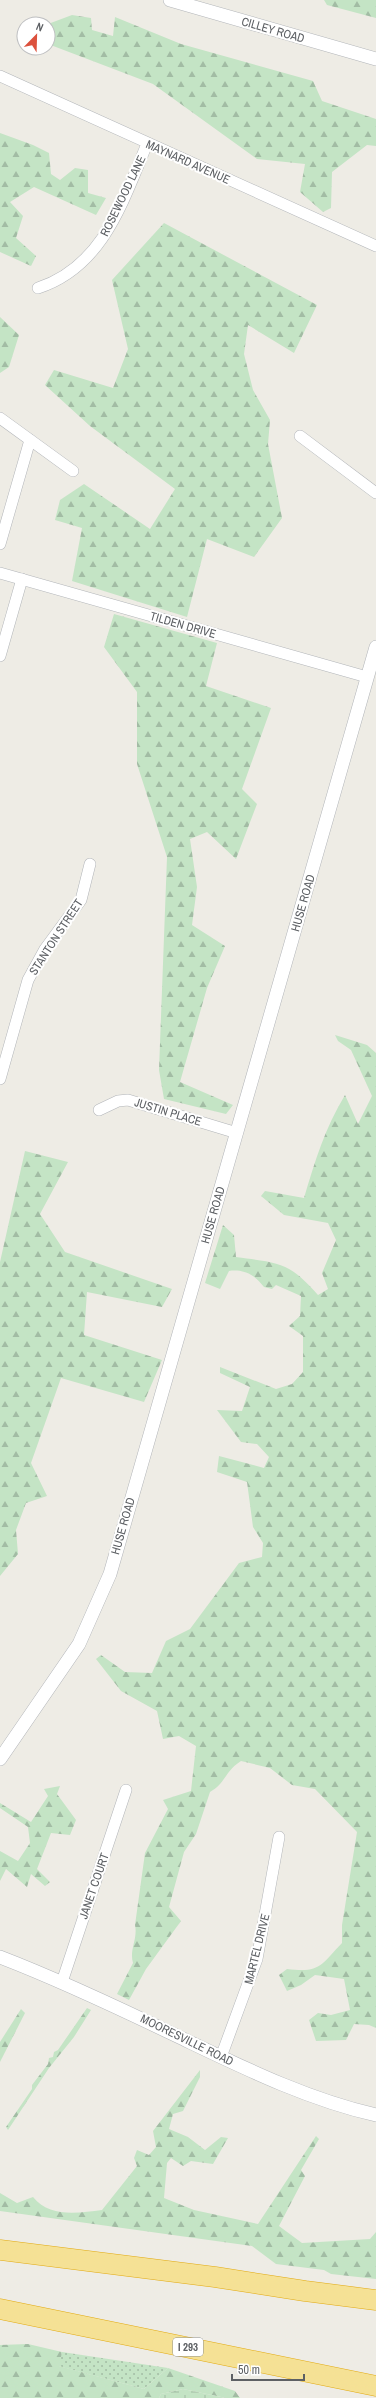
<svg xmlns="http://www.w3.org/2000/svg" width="376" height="2398" font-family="'Archivo Narrow',sans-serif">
<defs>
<pattern id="grass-dots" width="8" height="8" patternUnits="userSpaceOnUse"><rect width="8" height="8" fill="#c4e4c5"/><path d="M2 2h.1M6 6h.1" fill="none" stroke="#a2bca4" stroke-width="1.8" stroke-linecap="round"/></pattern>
<pattern id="forest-firs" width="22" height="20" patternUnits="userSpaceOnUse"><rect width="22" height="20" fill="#c4e4c5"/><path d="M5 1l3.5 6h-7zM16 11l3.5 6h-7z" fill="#a2bca4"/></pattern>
<pattern id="wetland-marsh" width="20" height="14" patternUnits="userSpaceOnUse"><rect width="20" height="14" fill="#c4e4c5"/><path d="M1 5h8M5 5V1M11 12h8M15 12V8" fill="none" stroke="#a2bca4"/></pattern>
</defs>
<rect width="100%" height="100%" fill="#eeece5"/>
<path fill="url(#grass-dots)" d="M 62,2352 L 168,2368 L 144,2389 L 58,2366 Z"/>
<g fill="url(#forest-firs)">
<path d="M 324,0 L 376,0 L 376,18 L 327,5 Z"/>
<path d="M 72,15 L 91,18 L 92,30 L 113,36 L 115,17 L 181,44 L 313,81 L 322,101 L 376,119 L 376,146 L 367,145 L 332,172 L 331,208 L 323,212 L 300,192 L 305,164 L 257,159 L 153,84 L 48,44 L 48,24 Z"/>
<path d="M 0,133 L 33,145 L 49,153 L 51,174 L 60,180 L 75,168 L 88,170 L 88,193 L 106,198 L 96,215 L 34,187 L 10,202 L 23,216 L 16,238 L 36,256 L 31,266 L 0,252 Z"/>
<path d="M 164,223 L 317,305 L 294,353 L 248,325 L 244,354 L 253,390 L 270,420 L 268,444 L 282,518 L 254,557 L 207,539 L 187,617 L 72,581 L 82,528 L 55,520 L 60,500 L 84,484 L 150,529 L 175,489 L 90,426 L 45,385 L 54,370 L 113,388 L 128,349 L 112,280 Z"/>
<path d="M 0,317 L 19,335 L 9,367 L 0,373 Z"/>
<path d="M 114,614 L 217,643 L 206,686 L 271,708 L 242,789 L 257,804 L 236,859 L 207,832 L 190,839 L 197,887 L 192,925 L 225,946 L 207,988 L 180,1082 L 233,1105 L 226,1114 L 164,1099 L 159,1070 L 167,857 L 137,764 L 137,692 L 104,647 Z"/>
<path d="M 335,1035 L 367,1045 L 376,1053 L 376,2028 L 369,2025 L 354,2024 L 346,2040 L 316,2041 L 309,2020 L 318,2013 L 331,2015 L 350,2010 L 344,1979 L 315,1975 L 301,1985 L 287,1991 L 279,1975 L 287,1969 C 320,1973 320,1966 342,1943 L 342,1925 L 357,1832 L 315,1789 L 292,1785 L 270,1768 L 241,1761 C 224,1772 226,1783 210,1792 L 196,1834 L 184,1852 L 169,1907 L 181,1921 L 146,1969 L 129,2000 L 117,1994 L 133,1963 C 129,1950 138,1939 135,1925 L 145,1853 L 168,1809 L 163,1800 L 191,1791 L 196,1746 L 179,1736 L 163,1739 L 157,1711 L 121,1691 L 96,1659 L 101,1655 L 125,1672 L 152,1673 L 166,1641 L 190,1629 L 239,1563 L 262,1557 L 263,1543 L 253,1527 L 247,1482 L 217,1472 L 219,1456 L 264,1468 L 269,1457 L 257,1444 L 241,1442 L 217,1410 L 242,1411 L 250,1387 L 220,1373 L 220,1367 L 276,1389 L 292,1384 L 303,1372 L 303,1336 L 289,1326 L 300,1316 L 301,1296 L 276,1285 L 272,1289 L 264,1287 C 255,1275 244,1269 229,1271 L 220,1289 L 205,1283 L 223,1225 L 234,1235 L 236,1257 C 279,1263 288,1261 318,1295 L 328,1289 L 322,1273 L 336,1240 L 328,1223 L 284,1215 L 261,1196 L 265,1191 L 304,1198 C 315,1161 325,1128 345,1095 L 358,1124 L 372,1096 L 351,1050 L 338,1041 Z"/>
<path d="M 25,1151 L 68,1162 L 40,1214 L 65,1252 L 172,1289 L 162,1307 L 87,1292 L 84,1335 L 162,1360 L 144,1402 L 61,1378 L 31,1463 L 47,1496 L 26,1503 L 16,1530 L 18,1554 L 0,1576 L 0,1262 Z"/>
<path d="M 60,1786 L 57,1794 L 76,1820 L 70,1835 L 51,1833 L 37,1869 L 50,1882 L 45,1886 L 31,1874 L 27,1887 L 6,1869 L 0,1881 L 0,1851 L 18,1861 L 30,1843 L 28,1827 L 0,1808 L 0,1803 L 31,1822 L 48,1796 L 44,1789 Z"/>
<path d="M 87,2008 L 91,2010 L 74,2037 L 49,2068 L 8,2130 L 6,2127 L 32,2089 L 32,2085 L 48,2064 L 49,2058 L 53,2057 L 54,2052 L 58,2050 Z"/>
<path d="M 21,2009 L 25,2013 L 0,2062 L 0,2042 Z"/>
<path d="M 200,2070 L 200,2077 L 183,2111 L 173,2114 L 169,2129 L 188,2137 L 205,2150 L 221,2137 L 228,2138 L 213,2164 L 191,2161 L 183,2166 L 171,2158 L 167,2163 L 164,2198 L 194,2210 L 258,2224 L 316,2136 L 319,2139 L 301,2170 L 305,2176 L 279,2226 L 302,2243 L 370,2239 L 376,2232 L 376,2279 L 331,2274 L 324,2270 L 276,2264 L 252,2246 L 0,2211 L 0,2193 L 17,2203 L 33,2197 C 50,2218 78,2213 102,2210 L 137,2166 L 134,2158 L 137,2150 L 149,2155 L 156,2147 L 153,2131 Z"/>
<path d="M 28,2344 L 62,2352 L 59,2366 L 144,2389 L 168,2368 L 235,2391 L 240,2398 L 226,2398 L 183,2389 L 161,2394 L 159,2398 L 0,2398 L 0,2345 Z"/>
</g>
<path fill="url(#wetland-marsh)" d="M 183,2389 L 226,2398 L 159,2398 L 161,2394 Z"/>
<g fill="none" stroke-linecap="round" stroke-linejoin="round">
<defs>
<g id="minor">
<path d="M 0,76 L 376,246"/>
<path d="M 38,288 C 103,267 123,201 147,144"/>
<path d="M 0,418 L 73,471"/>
<path d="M 300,436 L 376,493"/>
<path d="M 0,544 L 30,440"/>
<path d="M 0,573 L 367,677"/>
<path d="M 0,656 L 22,579"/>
<path d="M 0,1079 L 28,980 L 45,949 L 81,900 L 90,864"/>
<path d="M 99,1110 L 118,1101 L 128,1100 L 237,1133"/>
<path d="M 62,1982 L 126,1790"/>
<path d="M 221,2057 L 257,1959 L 279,1837"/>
</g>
<g id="tertiary">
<path d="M 170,0 L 376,59"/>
<path d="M 0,1759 L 79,1644 L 110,1574 L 376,647"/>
<path d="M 0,1957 C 60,1980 119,2008 177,2036 C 242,2067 306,2099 376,2115"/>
</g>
<g id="motorway">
<path d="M 0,2250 L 215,2277 L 305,2291 L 376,2300"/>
<path d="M 0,2309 L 376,2386"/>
</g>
</defs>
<use href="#minor" stroke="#b2b5b9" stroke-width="12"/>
<use href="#tertiary" stroke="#b2b5b9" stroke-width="14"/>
<use href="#motorway" stroke="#e2aa12" stroke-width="21"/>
<use href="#minor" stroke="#fff" stroke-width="11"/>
<use href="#tertiary" stroke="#fff" stroke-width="13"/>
<use href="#motorway" stroke="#f5e195" stroke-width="20"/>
</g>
<g text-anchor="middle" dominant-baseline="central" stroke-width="4" stroke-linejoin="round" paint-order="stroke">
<rect fill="#fff" stroke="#8e9092" stroke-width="1" x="173" y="2338" width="30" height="18" rx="3"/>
<g font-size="11" font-weight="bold" fill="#5d6064">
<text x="188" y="2347">I 293</text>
</g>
<g font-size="12" fill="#5d6064" stroke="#fff">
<text transform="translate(273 30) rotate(16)">CILLEY ROAD</text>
<text transform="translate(188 162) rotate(24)">MAYNARD AVENUE</text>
<text transform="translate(123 196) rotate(-64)">ROSEWOOD LANE</text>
<text transform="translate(183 625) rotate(16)">TILDEN DRIVE</text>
<text transform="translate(303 903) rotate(-74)">HUSE ROAD</text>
<text transform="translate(56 937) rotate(-57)">STANTON STREET</text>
<text transform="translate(168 1112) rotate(17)">JUSTIN PLACE</text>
<text transform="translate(213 1215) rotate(-74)">HUSE ROAD</text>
<text transform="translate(123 1526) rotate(-74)">HUSE ROAD</text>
<text transform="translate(94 1886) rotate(-71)">JANET COURT</text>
<text transform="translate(257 1949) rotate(-76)">MARTEL DRIVE</text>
<text transform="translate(187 2040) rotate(26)">MOORESVILLE ROAD</text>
</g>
</g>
<g transform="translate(36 36) rotate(23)"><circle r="19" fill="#ffffff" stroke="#bebfc1"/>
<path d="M0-3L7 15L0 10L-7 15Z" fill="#dc513d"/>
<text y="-6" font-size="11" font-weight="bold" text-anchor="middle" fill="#5d6064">N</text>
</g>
<path d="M232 2374v6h72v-6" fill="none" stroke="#5d6064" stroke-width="2"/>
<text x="238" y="2374" font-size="12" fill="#5d6064" stroke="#ffffff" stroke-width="3" paint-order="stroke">50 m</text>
</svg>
